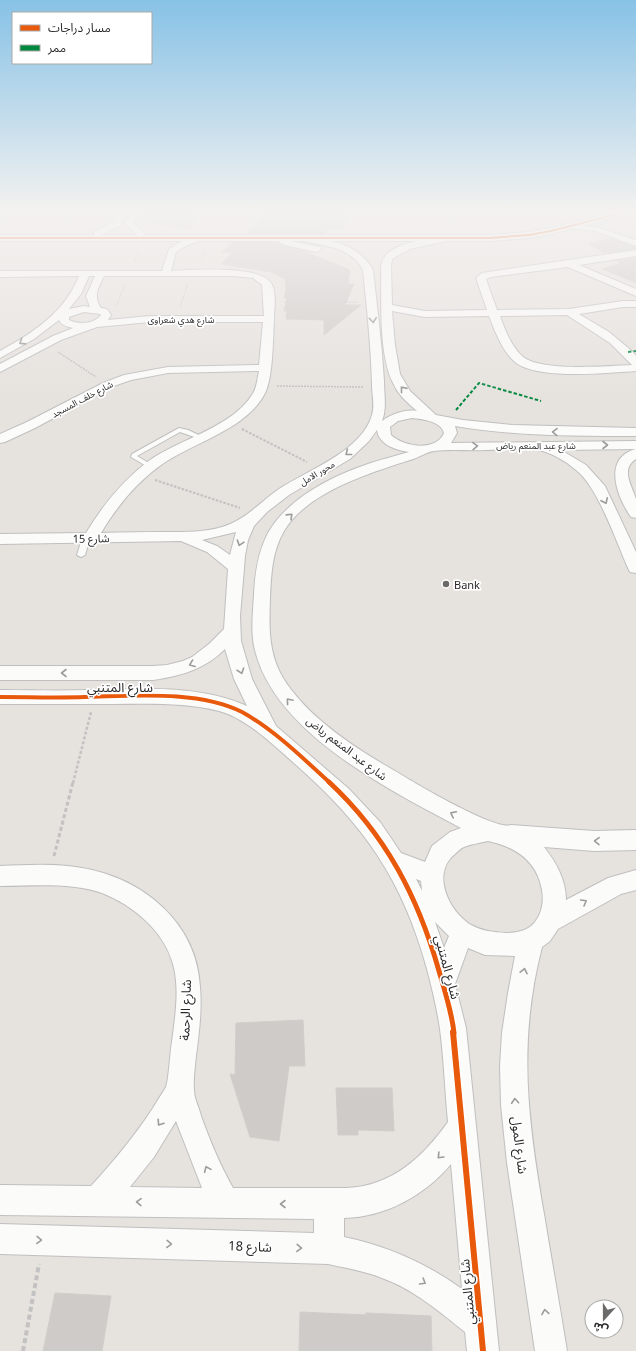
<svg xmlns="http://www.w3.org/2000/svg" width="636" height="1351" font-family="'Noto Sans','Noto Sans Arabic',sans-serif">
<rect width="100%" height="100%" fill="#e6e2de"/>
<g fill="#cecbc8" stroke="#d1ceca">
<path d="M 140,211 L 197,211 L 191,229 L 136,221 Z"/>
<path d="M 347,211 L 344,229 L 328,229 L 323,234 L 245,234 L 261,220 L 261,212 Z"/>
<path d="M 611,238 L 636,247 L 636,249 L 604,253 L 589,244 Z"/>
<path d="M 234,242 L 278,242 L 284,246 L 301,250 L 350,270 L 348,284 L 354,284 L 345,305 L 361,305 L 324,335 L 324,320 L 286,319 L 287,311 L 284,311 L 287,298 L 284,298 L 286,290 L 285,279 L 271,272 L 221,264 L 232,253 L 222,252 Z"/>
<path d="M 636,258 L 636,283 L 602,269 L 622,263 L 617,261 Z"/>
<path d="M 303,1020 L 305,1066 L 289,1066 L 279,1141 L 250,1137 L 230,1074 L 235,1075 L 236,1023 Z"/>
<path d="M 336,1088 L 392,1088 L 394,1131 L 358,1130 L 358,1135 L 338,1135 Z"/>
<path d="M 55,1293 L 111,1296 L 102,1351 L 43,1351 Z"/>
<path d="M 300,1312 L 366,1315 L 366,1313 L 431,1316 L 432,1351 L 299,1351 Z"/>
</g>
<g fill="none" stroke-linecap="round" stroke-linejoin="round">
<defs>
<g id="service">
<path d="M 207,211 L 211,211 L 210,212 L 214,214 L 249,214 L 251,213 L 252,211 L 256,211 L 254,215 L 249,216 L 214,216 L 207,214 Z"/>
<path d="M 179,428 L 188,430 L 203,437 L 200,439 L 180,432 L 137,456 L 152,465 L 152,467 L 148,467 L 131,457 L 132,454 Z"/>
<path d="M 83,536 L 86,536 L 90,538 L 85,555 L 81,557 L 77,555 Z"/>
</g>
<g id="minor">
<path d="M 120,211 L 128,211 L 120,226 L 101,235 L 95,235 L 94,233 L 95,231 L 114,222 Z"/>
<path d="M 131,211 L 139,211 L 133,223 L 143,231 L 144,233 L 143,235 L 137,235 L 126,225 L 125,223 Z"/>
<path d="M 567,224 L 596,227 L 636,240 L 636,246 L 595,231 L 567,228 Z"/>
<path d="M 198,235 L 202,238 L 201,240 L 186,246 L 176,252 L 171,271 C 192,270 260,265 271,283 C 277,292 274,309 274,319 C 273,338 273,374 266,391 C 249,429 193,442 161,465 C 136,483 117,506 101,533 C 124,532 146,532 168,532 C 186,532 205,532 222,527 C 246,520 260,502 279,489 C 308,470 362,451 372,415 C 375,405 372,395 372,385 C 371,346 367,308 363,270 C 351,247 326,246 303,241 L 302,239 L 303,237 L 306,236 C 333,241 358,244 373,270 C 377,307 382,344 384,381 C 384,395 387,408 382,421 C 392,414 405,409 417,411 C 408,403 398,395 393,383 C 378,353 382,300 381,267 C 382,264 382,260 384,258 C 392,243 428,239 443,236 L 447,239 L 446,241 L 410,249 L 392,259 L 391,267 L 392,305 L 425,311 L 487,310 L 476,278 L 482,273 L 636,250 L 636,256 L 579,265 L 636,289 L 636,296 L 568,267 L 491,277 L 486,279 L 497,310 L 569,309 L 623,301 L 636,301 L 636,307 L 623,307 L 579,314 L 609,332 L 633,352 L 636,356 L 636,371 C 608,373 536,380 515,362 C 502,351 495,331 489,316 L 425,317 L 392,311 L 395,345 L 400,374 L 410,391 L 436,415 L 463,420 L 512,425 L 636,428 L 636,436 C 576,436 514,436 455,426 L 457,433 L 451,443 L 636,441 L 636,449 L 561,450 L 586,465 L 605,486 L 636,552 L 636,573 L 630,572 L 628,568 C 616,541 598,487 576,470 C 566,461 550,452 538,450 C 524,448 501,450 486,450 C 469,451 451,449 434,451 C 426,452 418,458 410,460 C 370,473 307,492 284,531 C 272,551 271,575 270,598 C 269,626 268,653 283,678 C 307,717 356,749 395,771 C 413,782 495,831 511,825 L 594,831 L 636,830 L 636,850 L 594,851 L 544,847 C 556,862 566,880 566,900 L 608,878 L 636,870 L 636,890 L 621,894 L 558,929 L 550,941 L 542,947 C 517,1043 528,1123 545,1220 C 552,1263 560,1307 567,1351 L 535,1351 L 507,1163 L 501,1105 L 500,1066 L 502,1033 L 508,993 L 515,956 L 485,955 L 468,948 L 455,984 L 466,1028 L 499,1351 L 467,1351 L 465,1332 C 440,1312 413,1289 382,1278 C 365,1271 346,1268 328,1264 L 0,1254 L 0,1224 L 314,1233 L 314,1219 L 0,1215 L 0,1185 L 91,1186 C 114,1161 134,1137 153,1108 C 157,1101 162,1094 166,1087 C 169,1080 170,1052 172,1042 C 175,1017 180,989 173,964 C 164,931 133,905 102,893 C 70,882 33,886 0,886 L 0,866 C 27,865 55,863 82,868 C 142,878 197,922 200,987 C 202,1010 199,1033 196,1056 C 195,1067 193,1079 194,1090 C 194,1099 199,1107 201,1116 C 210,1141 220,1165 233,1188 L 347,1188 C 392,1186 423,1157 448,1122 C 445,1091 444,1059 440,1029 C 437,1009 432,988 427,969 C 403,881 364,824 295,764 C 273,745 248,719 219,711 C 184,702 147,704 112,704 C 74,704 37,704 0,704 L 0,690 C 29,690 57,691 86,690 C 139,689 197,684 247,706 L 234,679 L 225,649 C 205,669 181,676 153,680 L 0,680 L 0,666 L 153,666 L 167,665 L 183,661 L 192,657 L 209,644 L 224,629 L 228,569 L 207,552 L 181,541 L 0,544 L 0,534 L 86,533 C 103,505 123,480 150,460 C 180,439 232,427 252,395 C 257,388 257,380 259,371 L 168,373 L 131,380 L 111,387 L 35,428 L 5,442 L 0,443 L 0,434 L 27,422 L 103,383 L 124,375 L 168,367 L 259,365 L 263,322 L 150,322 L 97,327 L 61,340 L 0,372 L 0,364 L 53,336 L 73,328 C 68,327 61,325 59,320 L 34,339 L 0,358 L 0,351 C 33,333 65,312 79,276 L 0,277 L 0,271 L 162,271 L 169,249 L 180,242 ZM 89,276 L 95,276 L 86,296 L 90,307 L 84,306 L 69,309 L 81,294 ZM 104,276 L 233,276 L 253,278 L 262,285 L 264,316 L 150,316 L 108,320 L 111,315 L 107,309 L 101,308 C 93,296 98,288 104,276 ZM 84,312 L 100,314 L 101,315 C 94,324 79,325 69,320 L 69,317 ZM 567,315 L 610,343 L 632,365 C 607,366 539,372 522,356 C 511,346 505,330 500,316 ZM 412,418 C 422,419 441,421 444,433 C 436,452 404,447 391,435 L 390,427 L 398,421 ZM 377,430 C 379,445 396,450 409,452 C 396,456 382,459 368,464 C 332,476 288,498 268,533 C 258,552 255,573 254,594 C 253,614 250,635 256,654 C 279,736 392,791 461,828 L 450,832 L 432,846 L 425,862 L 401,853 L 380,822 L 349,789 L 276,726 L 252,679 L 241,641 L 240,616 L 245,556 L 248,540 L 254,526 L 267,512 L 289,495 L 350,459 L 369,441 ZM 236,532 L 230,555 L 217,546 L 202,540 ZM 488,841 C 516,847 537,861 542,890 C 544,902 542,913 535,922 C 528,931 517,933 506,933 C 493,932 482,931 471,925 C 448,911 431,873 455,854 C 458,851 461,848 464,847 C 471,844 480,843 488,841 ZM 416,879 L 421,881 L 422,891 ZM 435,922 L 449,936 L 444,948 ZM 176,1121 L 202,1188 L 130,1187 L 154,1157 ZM 451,1164 L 462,1289 C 426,1263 387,1246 344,1237 L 344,1218 C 386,1217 425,1195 451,1164 Z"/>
<path d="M 279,236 L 290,241 L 320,247 L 321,249 L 317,252 L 284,245 L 275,239 Z"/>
<path d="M 636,449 L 636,459 C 620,469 632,486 636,499 C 636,505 636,512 636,518 L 631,517 C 617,497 602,458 636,449 Z"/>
</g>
<path id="tertiary" d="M 619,211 L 634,211 L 632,213 L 551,234 L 529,238 L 490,241 L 0,241 L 0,235 L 490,235 L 529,232 L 551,228 Z"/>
</defs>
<use href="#service" stroke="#c0bfc0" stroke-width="2"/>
<use href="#minor" stroke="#c0bfc0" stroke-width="2"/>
<use href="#tertiary" stroke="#c0bfc0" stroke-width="2"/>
<g stroke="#c3c2c2" stroke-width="1" stroke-dasharray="1.5 1" stroke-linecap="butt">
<path d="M 448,211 L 455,226"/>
<path d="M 0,220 L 8,211"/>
<path d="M 64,226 L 75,211"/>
<path d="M 201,261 L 205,249"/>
<path d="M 134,262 L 139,250"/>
<path d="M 284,302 L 359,302"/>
<path d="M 116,306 L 125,285"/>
<path d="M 180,307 L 188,283"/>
</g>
<g stroke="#c3c2c2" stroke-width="1.5" stroke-dasharray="2 1" stroke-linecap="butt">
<path d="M 58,352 L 96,377"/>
<path d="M 277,386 L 364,387"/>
<path d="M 242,429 L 244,430"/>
</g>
<g stroke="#c3c2c2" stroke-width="2" stroke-dasharray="2.5 1.5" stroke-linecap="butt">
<path d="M 242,429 L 307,462"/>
<path d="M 155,480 L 240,508"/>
</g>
<path stroke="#c3c2c2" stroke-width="2.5" stroke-dasharray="3 2" stroke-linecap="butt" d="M 73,783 L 91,712"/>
<path stroke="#c3c2c2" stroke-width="3" stroke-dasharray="4 2.5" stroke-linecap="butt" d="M 54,856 L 73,782"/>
<path stroke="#c3c2c2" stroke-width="4" stroke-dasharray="5 3" stroke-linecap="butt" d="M 23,1351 L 39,1264"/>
<use href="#service" fill="#fbfbfa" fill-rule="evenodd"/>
<use href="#minor" fill="#fbfbfa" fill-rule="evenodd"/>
<use href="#tertiary" fill="#fbfbfa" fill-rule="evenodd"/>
<g stroke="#00873e" stroke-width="2" stroke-dasharray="3.5 2" stroke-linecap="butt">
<path d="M 628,352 L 636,351"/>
<path d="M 456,410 L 479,383 L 541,401"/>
</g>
<defs>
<path id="cycleway-far3" d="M 0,238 L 490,238 L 529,235 L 551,231 L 629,211"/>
<path id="cycleway-far2" d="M 0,697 C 28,697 57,698 85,697 C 134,696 198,690 242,712 C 273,729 304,759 330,783"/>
<path id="cycleway-far1" d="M 329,782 C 386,835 418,897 439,971 C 445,991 452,1013 454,1033"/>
<path id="cycleway" d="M 453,1032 L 483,1351"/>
</defs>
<use href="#cycleway-far3" stroke="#fff" stroke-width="3"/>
<use href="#cycleway-far2" stroke="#fff" stroke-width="6"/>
<use href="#cycleway-far1" stroke="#fff" stroke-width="8"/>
<use href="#cycleway" stroke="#fff" stroke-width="9"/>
<use href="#cycleway-far3" stroke="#e8590c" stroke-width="2"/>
<use href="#cycleway-far2" stroke="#e8590c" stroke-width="4"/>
<use href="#cycleway-far1" stroke="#e8590c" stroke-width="5"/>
<use href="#cycleway" stroke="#e8590c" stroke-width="6"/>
</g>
<defs><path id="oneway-chevron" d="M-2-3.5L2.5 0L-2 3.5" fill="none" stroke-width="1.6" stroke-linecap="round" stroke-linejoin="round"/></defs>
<g stroke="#9c9c9c">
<use href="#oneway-chevron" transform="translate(373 320) rotate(84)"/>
<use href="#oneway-chevron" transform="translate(22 342) rotate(147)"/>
<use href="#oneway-chevron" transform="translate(403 389) rotate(-129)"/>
<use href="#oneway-chevron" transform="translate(555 432) rotate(-179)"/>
<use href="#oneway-chevron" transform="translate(605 445)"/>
<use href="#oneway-chevron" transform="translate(475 446) rotate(-2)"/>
<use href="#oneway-chevron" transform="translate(348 453) rotate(141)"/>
<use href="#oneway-chevron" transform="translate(605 501) rotate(65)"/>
<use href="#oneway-chevron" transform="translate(290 516) rotate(-44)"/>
<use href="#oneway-chevron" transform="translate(240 543) rotate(108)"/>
<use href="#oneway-chevron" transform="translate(192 664) rotate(159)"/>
<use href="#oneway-chevron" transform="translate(241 671) rotate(71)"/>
<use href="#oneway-chevron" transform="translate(64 673) rotate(-180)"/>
<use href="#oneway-chevron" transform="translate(289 701) rotate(-130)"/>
<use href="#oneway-chevron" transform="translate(453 814) rotate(-153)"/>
<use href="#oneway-chevron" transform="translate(597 841) rotate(-179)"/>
<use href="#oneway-chevron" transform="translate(584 902) rotate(-30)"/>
<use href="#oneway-chevron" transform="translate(524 971) rotate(-78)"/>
<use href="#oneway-chevron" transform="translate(515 1101) rotate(-94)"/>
<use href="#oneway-chevron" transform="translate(160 1123) rotate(123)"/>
<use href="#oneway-chevron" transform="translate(440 1156) rotate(134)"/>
<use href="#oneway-chevron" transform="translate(207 1169) rotate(-114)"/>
<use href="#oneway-chevron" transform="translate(139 1202) rotate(-179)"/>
<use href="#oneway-chevron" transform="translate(283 1204) rotate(-180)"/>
<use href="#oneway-chevron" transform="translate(39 1240) rotate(1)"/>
<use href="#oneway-chevron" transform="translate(169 1244) rotate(2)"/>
<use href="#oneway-chevron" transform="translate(299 1248) rotate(2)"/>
<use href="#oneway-chevron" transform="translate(423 1282) rotate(31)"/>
<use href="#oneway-chevron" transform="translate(545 1312) rotate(-99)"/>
</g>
<linearGradient id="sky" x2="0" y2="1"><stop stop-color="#87c2e6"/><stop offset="0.53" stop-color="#f4f2f0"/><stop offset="1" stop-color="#f4f2f0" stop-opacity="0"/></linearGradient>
<rect width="636" height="400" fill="url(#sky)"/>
<circle fill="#6b6a68" stroke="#fff" stroke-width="1.5" cx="446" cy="584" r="4"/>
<g text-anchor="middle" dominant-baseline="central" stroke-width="3.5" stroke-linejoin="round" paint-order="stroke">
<g font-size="9" fill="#292929" stroke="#fff">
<text x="181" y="319">شارع هدي شعراوى</text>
<text transform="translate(82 399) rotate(-28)">شارع خلف المسجد</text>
<text x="536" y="445">شارع عبد المنعم رياض</text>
<text transform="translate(317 473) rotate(-31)">محور الامل</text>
</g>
<g font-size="11" fill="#292929" stroke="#fff">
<text transform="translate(91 538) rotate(-1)">شارع 15</text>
<text transform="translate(347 748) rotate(37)">شارع عبد المنعم رياض</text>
</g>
<g font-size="11" fill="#292929" stroke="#fff" text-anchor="start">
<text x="454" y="584">Bank</text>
</g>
<g font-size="13" fill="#292929" stroke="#fff">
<text x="120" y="687">شارع المتنبي</text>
<text transform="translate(448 967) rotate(75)">شارع المتنبي</text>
<text transform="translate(185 1010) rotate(-88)">شارع الرحمة</text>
<text transform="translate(520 1145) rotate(83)">شارع المول</text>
<text transform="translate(250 1246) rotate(2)">شارع 18</text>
<text transform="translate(467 1292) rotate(-95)">شارع المتنبي</text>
</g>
</g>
<rect x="12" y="12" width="140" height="52" fill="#ffffff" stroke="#a9a9a9"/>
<rect x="20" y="25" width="20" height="6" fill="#e8590c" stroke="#a9a9a9"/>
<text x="48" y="32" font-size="12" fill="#292929">مسار دراجات</text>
<rect x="20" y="45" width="20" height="6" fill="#00873e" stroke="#a9a9a9"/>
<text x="48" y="52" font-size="12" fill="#292929">ممر</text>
<g transform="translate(604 1319) rotate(201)"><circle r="19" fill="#ffffff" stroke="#a9a9a9"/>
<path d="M0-3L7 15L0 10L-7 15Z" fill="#6b6a68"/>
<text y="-6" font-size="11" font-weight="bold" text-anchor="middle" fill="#292929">ش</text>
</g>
</svg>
